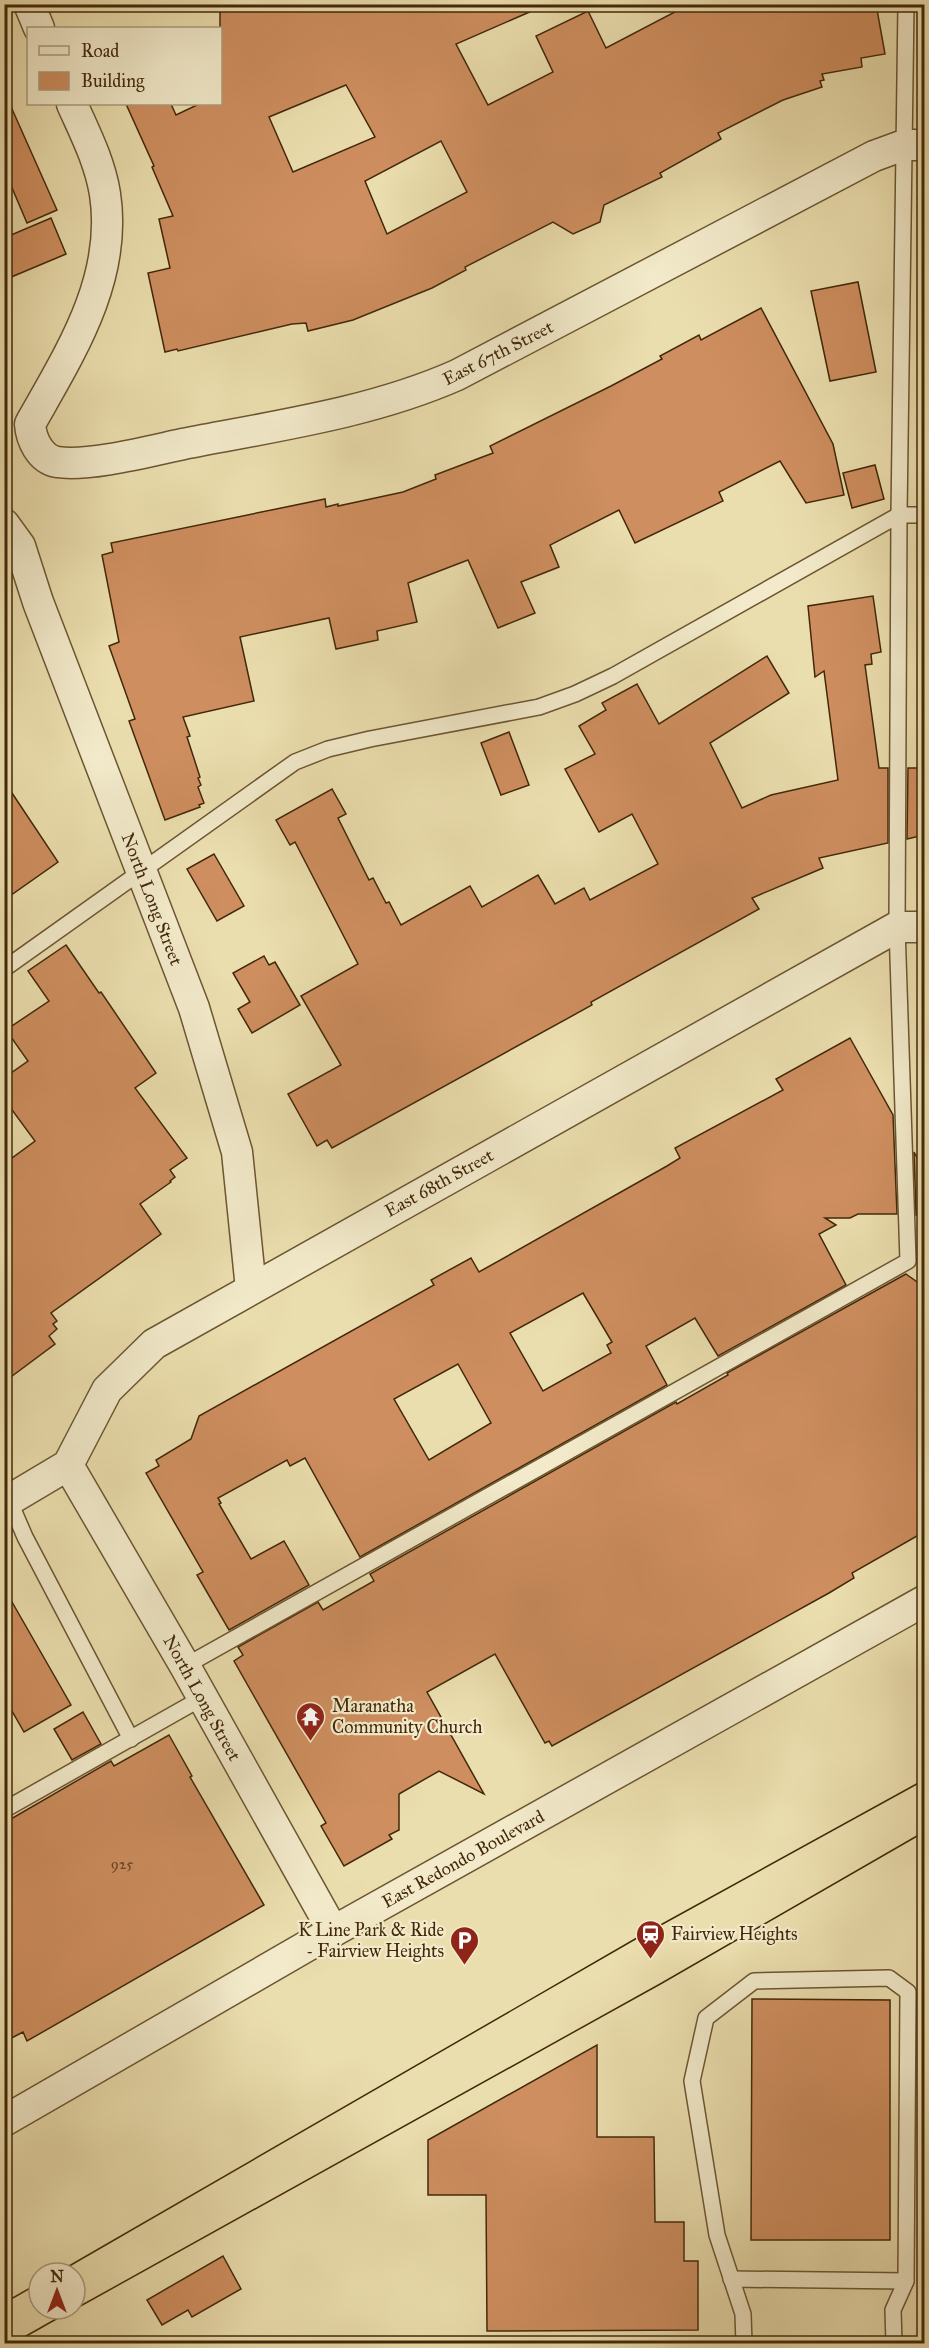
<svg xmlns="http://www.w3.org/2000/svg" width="929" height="2348" font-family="'IM FELL Great Primer',serif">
<rect width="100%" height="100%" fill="#ebdeae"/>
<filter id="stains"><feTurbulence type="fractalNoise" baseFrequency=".00333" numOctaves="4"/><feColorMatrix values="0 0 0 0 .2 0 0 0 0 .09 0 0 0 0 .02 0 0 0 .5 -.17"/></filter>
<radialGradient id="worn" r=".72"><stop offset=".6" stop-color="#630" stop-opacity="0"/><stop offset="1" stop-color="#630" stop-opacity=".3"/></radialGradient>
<g fill="#ce8e5f" stroke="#422809" stroke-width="1.5" fill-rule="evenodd">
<path d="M 220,4 L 548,4 L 456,44 L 488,105 L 553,72 L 536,36 L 588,11 L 606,48 L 690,4 L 876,4 L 885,54 L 861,58 L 862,67 L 822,74 L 824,80 L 820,81 L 822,87 L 783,100 L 718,133 L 721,139 L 660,173 L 662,177 L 604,205 L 600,222 L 573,234 L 553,222 L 465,267 L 466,270 L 432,288 L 353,320 L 308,331 L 306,323 L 292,324 L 178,351 L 177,349 L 165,352 L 148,273 L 170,268 L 159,219 L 173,216 L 152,167 L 154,166 L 126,104 L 171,104 L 176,115 L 199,104 L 220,104 ZM 346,85 L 375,137 L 293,172 L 269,117 ZM 441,141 L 467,192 L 387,234 L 365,181 Z"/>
<path d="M 4,91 L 57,210 L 27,223 L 4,169 Z"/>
<path d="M 51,218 L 66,254 L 4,280 L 4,238 Z"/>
<path d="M 858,282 L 876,372 L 830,381 L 811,291 Z"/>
<path d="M 761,308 L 833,444 L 844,495 L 806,503 L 780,461 L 719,492 L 723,501 L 635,543 L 619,510 L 550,545 L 559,567 L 521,582 L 535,613 L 498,628 L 468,560 L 408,583 L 417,622 L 377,631 L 378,640 L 336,649 L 329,618 L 240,637 L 254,701 L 183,717 L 190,736 L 187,737 L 200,777 L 198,778 L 201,785 L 198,787 L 204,803 L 199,805 L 200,807 L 165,820 L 129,721 L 135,719 L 109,646 L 119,642 L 102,555 L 113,552 L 111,543 L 325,499 L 326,507 L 338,504 L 338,506 L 403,492 L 436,479 L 435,475 L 493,453 L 490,446 L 611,386 L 662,359 L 660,356 L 699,335 L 701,340 Z"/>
<path d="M 875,465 L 884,499 L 852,508 L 843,473 Z"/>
<path d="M 873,596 L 881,652 L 871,654 L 872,664 L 865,665 L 879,768 L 888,768 L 888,843 L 819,858 L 823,868 L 752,898 L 759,909 L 591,1002 L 592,1005 L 332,1148 L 327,1140 L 317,1146 L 288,1094 L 341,1065 L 301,996 L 358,964 L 295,842 L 290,845 L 276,820 L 332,789 L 346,814 L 338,818 L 369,880 L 373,878 L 386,903 L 389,902 L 401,925 L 470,886 L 482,907 L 538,875 L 555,904 L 584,888 L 590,900 L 658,864 L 632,814 L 599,832 L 565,769 L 595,754 L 579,726 L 606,710 L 602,703 L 637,684 L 659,724 L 767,656 L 789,693 L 710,743 L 742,808 L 771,795 L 838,780 L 824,671 L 815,677 L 808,606 Z"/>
<path d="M 509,732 L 529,785 L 501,795 L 481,743 Z"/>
<path d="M 908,768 L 924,768 L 924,835 L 907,839 Z"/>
<path d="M 4,781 L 58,862 L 4,900 Z"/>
<path d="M 214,854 L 244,906 L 217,921 L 187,869 Z"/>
<path d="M 66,945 L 99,993 L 101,992 L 156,1073 L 135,1088 L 187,1158 L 170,1170 L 175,1177 L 170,1181 L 171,1182 L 140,1204 L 161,1234 L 51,1313 L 57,1321 L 53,1324 L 57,1329 L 49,1336 L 55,1344 L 4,1382 L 4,1164 L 35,1141 L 4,1099 L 4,1078 L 28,1061 L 6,1030 L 49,1001 L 28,971 Z"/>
<path d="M 264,956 L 269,965 L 275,962 L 300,1005 L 252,1033 L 238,1009 L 250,1002 L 233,973 Z"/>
<path d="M 850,1038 L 893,1115 L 897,1214 L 858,1214 L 850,1218 L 825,1218 L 836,1225 L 819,1234 L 846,1285 L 718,1356 L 695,1318 L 646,1346 L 667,1385 L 360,1557 L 305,1458 L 290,1466 L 287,1460 L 218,1498 L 221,1503 L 219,1504 L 251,1559 L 284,1541 L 309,1585 L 229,1630 L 197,1575 L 203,1572 L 146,1473 L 159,1466 L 156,1460 L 191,1439 L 199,1416 L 434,1285 L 431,1280 L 471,1258 L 479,1272 L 667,1166 L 680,1158 L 675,1148 L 783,1090 L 776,1079 ZM 583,1293 L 612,1342 L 607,1345 L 611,1353 L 543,1391 L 510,1333 ZM 458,1364 L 491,1423 L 429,1460 L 394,1399 Z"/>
<path d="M 914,1152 L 924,1170 L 924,1215 L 916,1215 Z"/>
<path d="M 906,1274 L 924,1287 L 924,1532 L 852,1573 L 854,1578 L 829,1593 L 552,1746 L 549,1741 L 545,1743 L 495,1654 L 427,1692 L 484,1794 L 439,1771 L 399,1794 L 399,1830 L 389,1835 L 392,1839 L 344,1866 L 321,1826 L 326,1823 L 234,1661 L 243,1655 L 238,1647 L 318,1602 L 323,1610 L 374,1581 L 370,1574 L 676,1402 L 677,1404 L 728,1375 L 727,1373 Z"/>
<path d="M 4,1588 L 71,1705 L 24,1732 L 4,1697 Z"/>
<path d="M 83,1712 L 101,1744 L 72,1760 L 54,1729 Z"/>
<path d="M 169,1735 L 192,1776 L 190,1777 L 264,1905 L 27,2041 L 23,2032 L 4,2042 L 4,1823 L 111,1761 L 114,1766 Z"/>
<path d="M 752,1999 L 890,2000 L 890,2240 L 751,2240 Z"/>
<path d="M 597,2045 L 597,2137 L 654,2137 L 655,2222 L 684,2222 L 684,2261 L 698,2261 L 698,2330 L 487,2331 L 486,2195 L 428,2195 L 428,2140 Z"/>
<path d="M 223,2256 L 241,2289 L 192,2317 L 188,2310 L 162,2325 L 147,2300 Z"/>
</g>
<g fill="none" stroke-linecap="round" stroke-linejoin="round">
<defs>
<g id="service">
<path d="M 4,969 L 295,762 L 328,749 L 370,739 L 539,707 L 575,694 L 613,676 L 899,515 L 924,515"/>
<path d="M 9,1500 L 25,1537 L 131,1739"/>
<path d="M 185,1666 L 908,1261 L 897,927 L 899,515 L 906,4"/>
<path d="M 4,1810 L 202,1698"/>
<path d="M 731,2279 L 906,2281"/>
<path d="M 744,2344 L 743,2314 L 717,2235 L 692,2081 L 706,2018 L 754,1981 L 889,1978 L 908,1992 L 906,2281 L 893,2310 L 894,2344"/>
</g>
<g id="minor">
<path d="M 29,4 L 39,28"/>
<path d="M 72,104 C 85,133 100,162 105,194 C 118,279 70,353 30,424 C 31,439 40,459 57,462 C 89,467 150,451 183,444 C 275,426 371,413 457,375 L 874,156 L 904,145 L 924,145"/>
<path d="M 4,524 L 20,546 L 38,602 L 194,1008 L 237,1152 L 251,1289"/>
<path d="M 68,1465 L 185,1666 L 333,1931"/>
<path d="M 4,1503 L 68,1465 L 107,1390 L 154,1344 L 897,927 L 924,927"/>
<path d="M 4,2121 L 307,1946 L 924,1601"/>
</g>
</defs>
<use href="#service" stroke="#6c5632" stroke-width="18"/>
<use href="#minor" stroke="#6c5632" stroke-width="33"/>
<use href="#service" stroke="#f2eaca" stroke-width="15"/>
<use href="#minor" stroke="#f2eaca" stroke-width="30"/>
<g stroke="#422809" stroke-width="1.5">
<path d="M 57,2273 L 637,1938 L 924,1780"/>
<path d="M 4,2303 L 39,2283"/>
<path d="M 75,2309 L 662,1983 L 924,1832"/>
<path d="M 12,2344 L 74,2309"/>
</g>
</g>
<defs>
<symbol id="temple-pin" viewBox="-11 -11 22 30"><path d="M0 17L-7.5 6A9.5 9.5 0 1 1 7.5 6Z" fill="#8f2418" stroke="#f2eaca"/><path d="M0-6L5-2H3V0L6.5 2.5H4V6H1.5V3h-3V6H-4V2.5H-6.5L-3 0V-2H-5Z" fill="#fff"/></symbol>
<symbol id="station-pin" viewBox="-11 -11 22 30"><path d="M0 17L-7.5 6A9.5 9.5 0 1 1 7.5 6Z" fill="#8f2418" stroke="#f2eaca"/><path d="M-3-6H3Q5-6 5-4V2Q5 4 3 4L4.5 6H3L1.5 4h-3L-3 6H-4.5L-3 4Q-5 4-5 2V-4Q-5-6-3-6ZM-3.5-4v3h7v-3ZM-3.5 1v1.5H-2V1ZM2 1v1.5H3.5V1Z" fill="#fff"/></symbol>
<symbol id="parking-pin" viewBox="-11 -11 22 30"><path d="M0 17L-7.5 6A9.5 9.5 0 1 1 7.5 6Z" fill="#8f2418" stroke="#f2eaca"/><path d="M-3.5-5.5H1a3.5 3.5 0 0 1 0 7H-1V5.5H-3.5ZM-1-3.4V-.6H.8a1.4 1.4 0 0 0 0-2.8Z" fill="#fff"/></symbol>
</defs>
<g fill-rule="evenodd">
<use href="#temple-pin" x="294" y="1700" width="33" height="45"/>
<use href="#station-pin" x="634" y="1918" width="33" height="45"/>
<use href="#parking-pin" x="448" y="1924" width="33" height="45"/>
</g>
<g text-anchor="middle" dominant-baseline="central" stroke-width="4.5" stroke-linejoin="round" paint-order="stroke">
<g font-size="15" fill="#65421e">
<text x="122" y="1864">925</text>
</g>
<g font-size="18" fill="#422809" stroke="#f2eaca">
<text transform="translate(498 353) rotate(-27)">East 67th Street</text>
<text transform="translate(152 899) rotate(69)">North Long Street</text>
<text transform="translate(439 1183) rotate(-29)">East 68th Street</text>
<text transform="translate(202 1698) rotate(61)">North Long Street</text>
<text transform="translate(463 1859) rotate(-29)">East Redondo Boulevard</text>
</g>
<g font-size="18" fill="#422809" stroke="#f2eaca" text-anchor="start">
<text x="332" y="1706">Maranatha<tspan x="332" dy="21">Community Church</tspan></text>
<text x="444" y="1930" text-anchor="end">K Line Park &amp; Ride<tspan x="444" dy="21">- Fairview Heights</tspan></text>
<text x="671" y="1934">Fairview Heights</text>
</g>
</g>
<rect width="929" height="2348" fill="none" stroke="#ebdeae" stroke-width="24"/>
<rect x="6" y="6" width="917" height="2336" fill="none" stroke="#422809" stroke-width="3"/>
<rect x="12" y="12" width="905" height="2324" fill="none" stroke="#422809" stroke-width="1.5"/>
<rect x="27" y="27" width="195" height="78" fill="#f2eaca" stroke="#ac9c7d" stroke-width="1.5"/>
<rect x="39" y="46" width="30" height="9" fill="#f2eaca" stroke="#ac9c7d" stroke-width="1.5"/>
<text x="81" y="57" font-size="18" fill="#422809">Road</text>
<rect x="39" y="72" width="30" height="18" fill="#ce8e5f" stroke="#ac9c7d" stroke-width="1.5"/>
<text x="81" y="87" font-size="18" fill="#422809">Building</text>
<g transform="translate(57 2291)"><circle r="28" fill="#f2eaca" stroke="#ac9c7d" stroke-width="1.5"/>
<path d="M0-4.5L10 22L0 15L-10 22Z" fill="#8f2418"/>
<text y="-9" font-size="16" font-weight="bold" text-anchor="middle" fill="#422809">N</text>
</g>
<rect width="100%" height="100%" filter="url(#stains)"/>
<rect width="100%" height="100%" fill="url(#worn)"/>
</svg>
